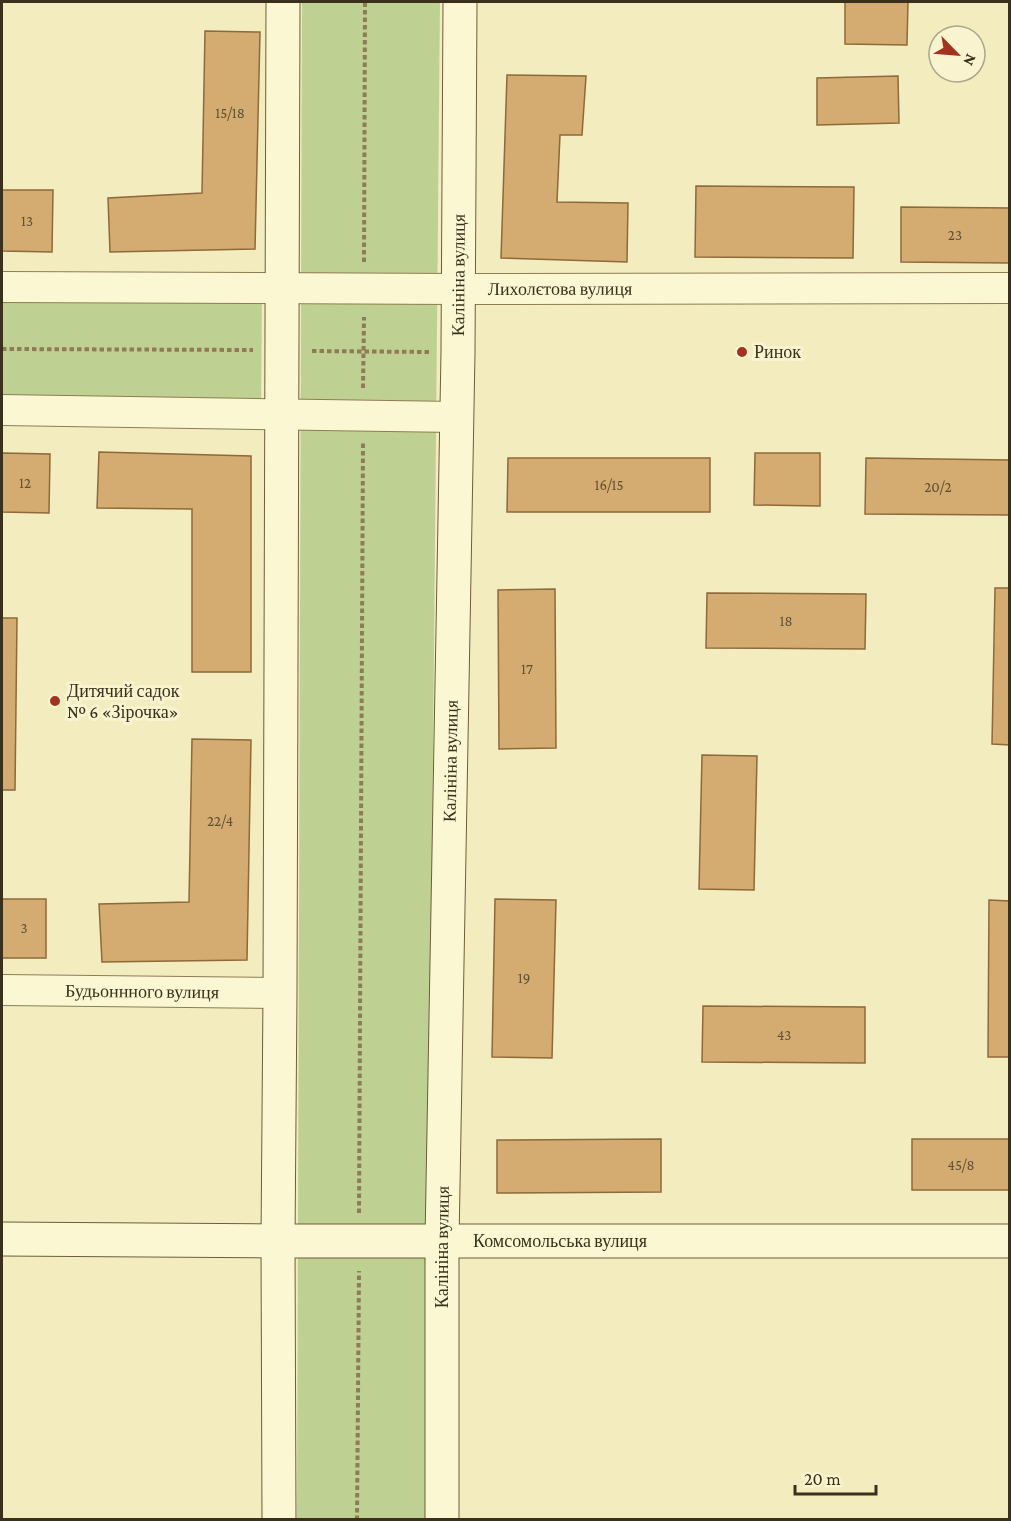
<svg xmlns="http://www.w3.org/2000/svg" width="1011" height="1521" font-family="'Crimson Pro',serif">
<rect width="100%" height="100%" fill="#f2ecbf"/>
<g fill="#bfd192">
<path d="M 302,2 L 440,2 L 426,1519 L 297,1519 Z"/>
<path d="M 2,287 L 262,288 L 261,413 L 2,410 Z"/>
</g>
<g fill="#d4ab71" stroke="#8e6939" stroke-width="1.5">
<path d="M 845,2 L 908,2 L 907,45 L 845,44 Z"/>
<path d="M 205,31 L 260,32 L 255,249 L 110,252 L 108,198 L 202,193 Z"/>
<path d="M 507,75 L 586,76 L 582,135 L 560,135 L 557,202 L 628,203 L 627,262 L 501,258 Z"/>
<path d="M 898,76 L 899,123 L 817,125 L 817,78 Z"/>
<path d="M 696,186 L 854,187 L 853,258 L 695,257 Z"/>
<path d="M 2,190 L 53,190 L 52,252 L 2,251 Z"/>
<path d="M 901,207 L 1010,208 L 1010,263 L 901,262 Z"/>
<path d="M 99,452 L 251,456 L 251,672 L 192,672 L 192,509 L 97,508 Z"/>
<path d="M 2,453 L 50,454 L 49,513 L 2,512 Z"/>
<path d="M 755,453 L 820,453 L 820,506 L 754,505 Z"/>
<path d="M 508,458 L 710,458 L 710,512 L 507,512 Z"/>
<path d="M 866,458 L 1010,460 L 1010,515 L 865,514 Z"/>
<path d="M 995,588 L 1010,588 L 1010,745 L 992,744 Z"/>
<path d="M 555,589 L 556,748 L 499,749 L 498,590 Z"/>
<path d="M 707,593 L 866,594 L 865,649 L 706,648 Z"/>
<path d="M 2,618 L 17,618 L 15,790 L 2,790 Z"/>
<path d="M 192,739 L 251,740 L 247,960 L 102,962 L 99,904 L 189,902 Z"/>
<path d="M 702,755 L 757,756 L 754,890 L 699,889 Z"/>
<rect x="2" y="899" width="44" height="59"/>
<path d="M 495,899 L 556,900 L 552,1058 L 492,1057 Z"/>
<path d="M 989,900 L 1010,901 L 1010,1057 L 988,1057 Z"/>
<path d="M 703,1006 L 865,1007 L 865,1063 L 702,1062 Z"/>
<path d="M 661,1139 L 661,1192 L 497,1193 L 497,1140 Z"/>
<rect x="912" y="1139" width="98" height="51"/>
</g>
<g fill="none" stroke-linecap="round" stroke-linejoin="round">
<defs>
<g id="street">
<path id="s1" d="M 2,287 L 457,289 L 1010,288"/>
<path d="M 2,410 L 456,417"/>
<path id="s2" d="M 2,990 L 280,993"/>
</g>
<g id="secondary">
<path id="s3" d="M 2,1239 L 278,1241 L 1010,1241"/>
<path d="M 279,1520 L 278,1241 L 280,993 L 283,2"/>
<path id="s4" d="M 442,1520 L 442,1241 L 458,352 L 460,2"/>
</g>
</defs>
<use href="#street" stroke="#8d7c55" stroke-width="32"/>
<use href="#secondary" stroke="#6e5d39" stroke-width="35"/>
<g stroke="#8d7c55" stroke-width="4" stroke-dasharray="4.5 3" stroke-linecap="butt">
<path d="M 364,262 L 365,2"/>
<path d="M 2,349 L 253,350"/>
<path d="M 312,351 L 430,352"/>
<path d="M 363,388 L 364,317"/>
<path d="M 359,1213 L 363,443"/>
<path d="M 357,1520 L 359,1271"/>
</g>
<use href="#street" stroke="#fcf7d3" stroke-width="30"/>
<use href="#secondary" stroke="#fcf7d3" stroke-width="33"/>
</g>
<g fill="#a2341f" stroke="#f9f4cf" stroke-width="2">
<circle cx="742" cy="352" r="6"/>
<circle cx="55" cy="701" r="6"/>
</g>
<g text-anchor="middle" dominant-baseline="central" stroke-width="6" stroke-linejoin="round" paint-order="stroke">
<g font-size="15" fill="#614f30">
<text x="230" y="113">15/18</text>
<text x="27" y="221">13</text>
<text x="955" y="235">23</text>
<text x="25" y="483">12</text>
<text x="609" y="485">16/15</text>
<text x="938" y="487">20/2</text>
<text x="786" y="621">18</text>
<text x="527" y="669">17</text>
<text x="220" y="821">22/4</text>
<text x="24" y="928">3</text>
<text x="524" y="978">19</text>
<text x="784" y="1035">43</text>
<text x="961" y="1165">45/8</text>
</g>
<g font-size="18" fill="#3b301b" stroke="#f9f4cf">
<text stroke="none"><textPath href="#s4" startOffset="1245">Калініна вулиця</textPath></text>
<text stroke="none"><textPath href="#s1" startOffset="558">Лихолєтова вулиця</textPath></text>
<text stroke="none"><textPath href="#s4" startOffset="759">Калініна вулиця</textPath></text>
<text stroke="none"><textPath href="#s2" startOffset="140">Будьоннного вулиця</textPath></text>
<text stroke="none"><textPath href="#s3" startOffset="558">Комсомольська вулиця</textPath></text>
<text stroke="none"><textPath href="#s4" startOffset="273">Калініна вулиця</textPath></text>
</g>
<g font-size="18" fill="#3b301b" stroke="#f9f4cf" text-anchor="start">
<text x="754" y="352">Ринок</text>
<text x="67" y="691">Дитячий садок<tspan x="67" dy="21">№ 6 «Зірочка»</tspan></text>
</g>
</g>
<rect width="1011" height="1521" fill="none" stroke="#3b301b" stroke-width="6"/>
<g transform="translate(957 54) rotate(115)"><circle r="28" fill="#f9f4cf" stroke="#ada687" stroke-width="1.5"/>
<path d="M0-4.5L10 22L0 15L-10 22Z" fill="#a2341f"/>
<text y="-9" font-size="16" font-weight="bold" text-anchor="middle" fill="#3b301b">N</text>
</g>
<path d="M795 1485v9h81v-9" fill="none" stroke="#3b301b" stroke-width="3"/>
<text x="804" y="1485" font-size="18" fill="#3b301b" stroke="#f9f4cf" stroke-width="4.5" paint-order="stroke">20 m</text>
</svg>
